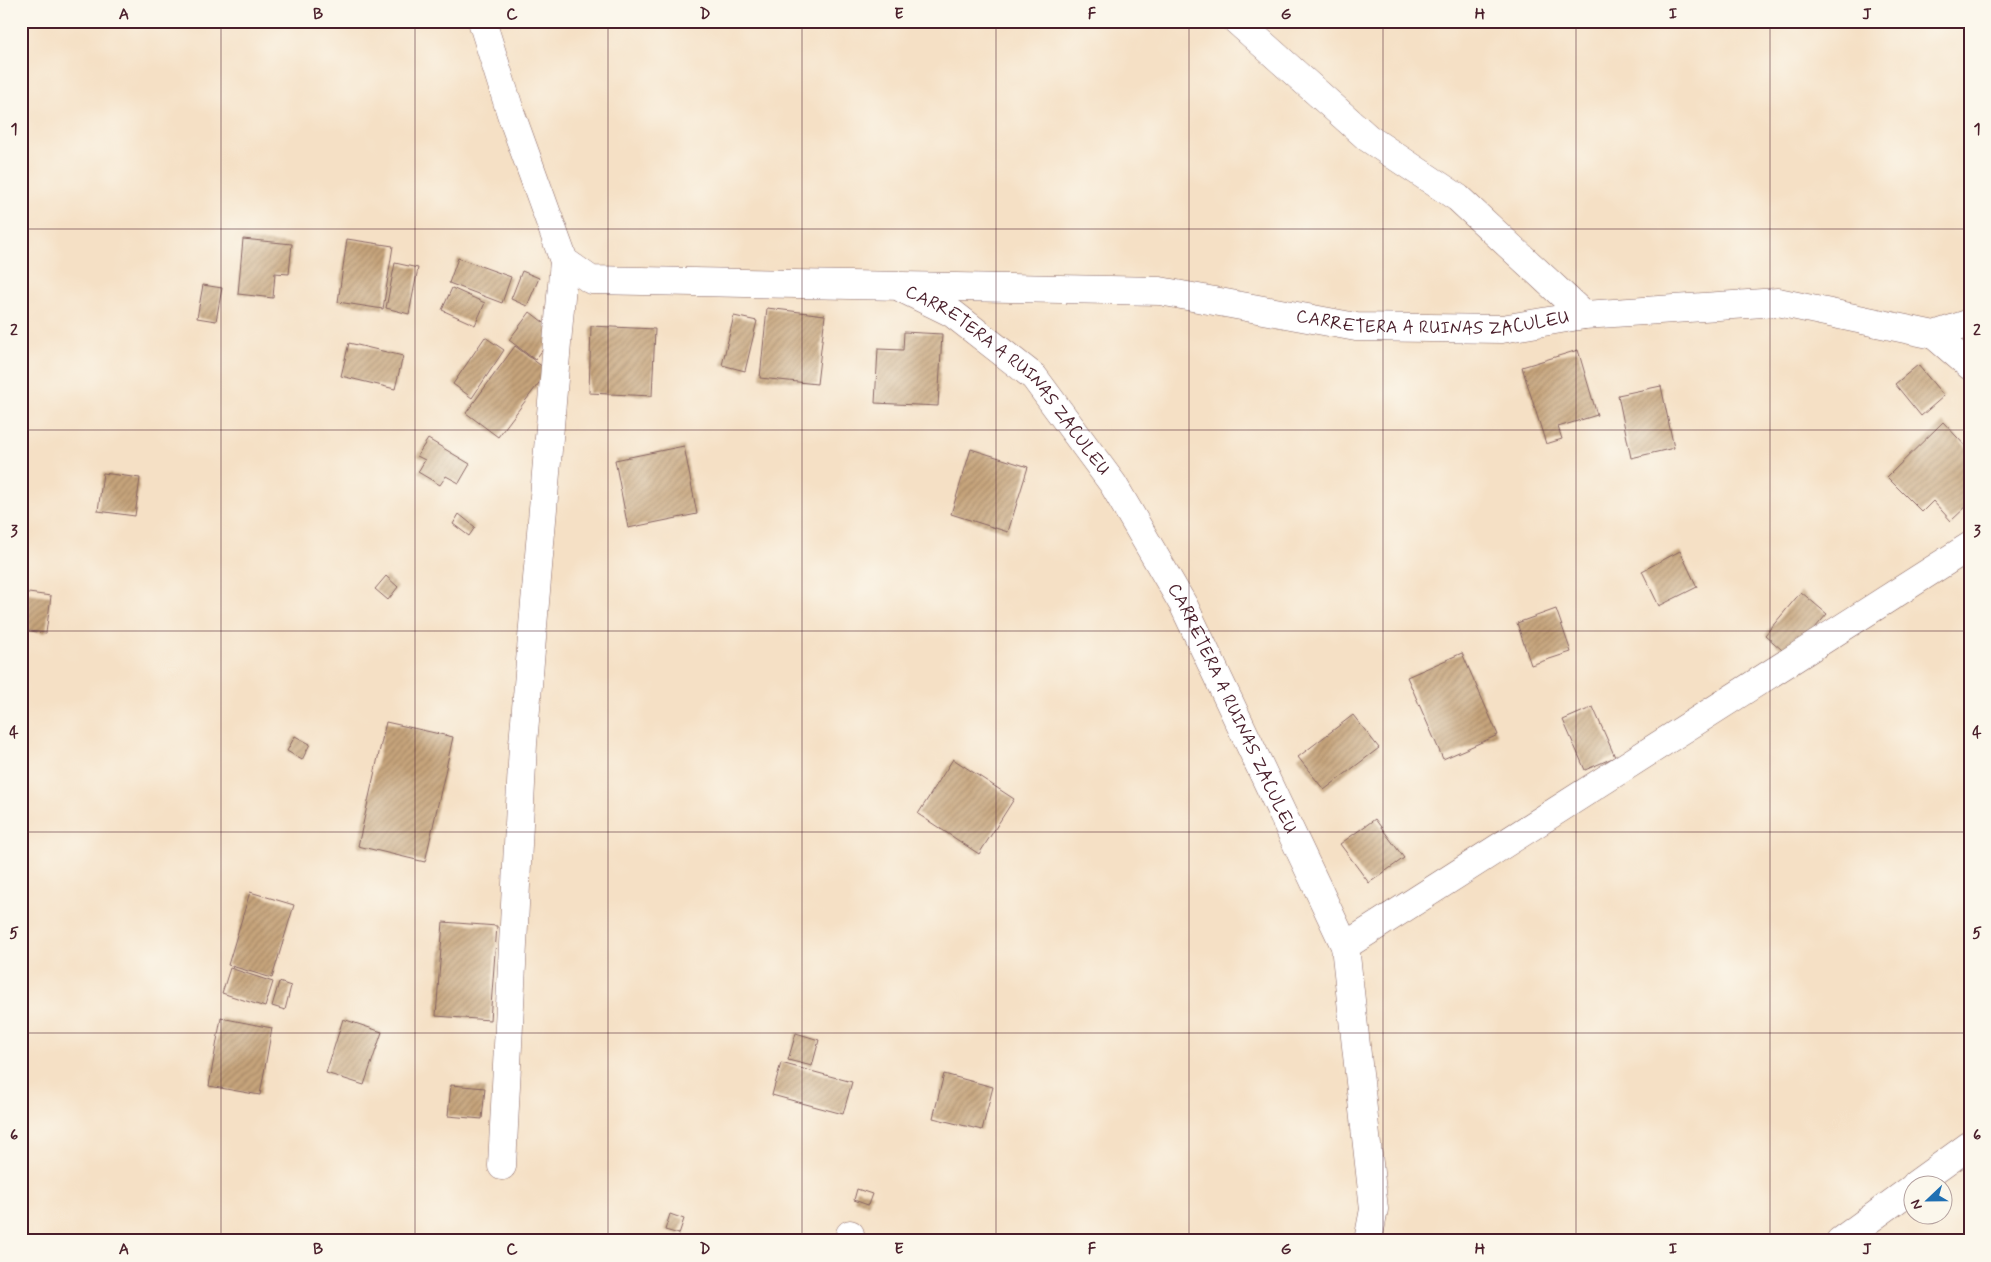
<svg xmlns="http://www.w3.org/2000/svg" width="1991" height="1262" font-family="Mynerve,sans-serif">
<defs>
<pattern id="building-hatch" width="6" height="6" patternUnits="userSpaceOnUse" patternTransform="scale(1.25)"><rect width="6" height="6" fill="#c6a47b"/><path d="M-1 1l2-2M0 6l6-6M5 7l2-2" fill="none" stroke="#a38565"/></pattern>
</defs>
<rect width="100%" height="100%" fill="#fbf7ec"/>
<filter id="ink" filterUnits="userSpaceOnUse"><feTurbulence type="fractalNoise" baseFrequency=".02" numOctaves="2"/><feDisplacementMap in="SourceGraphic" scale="10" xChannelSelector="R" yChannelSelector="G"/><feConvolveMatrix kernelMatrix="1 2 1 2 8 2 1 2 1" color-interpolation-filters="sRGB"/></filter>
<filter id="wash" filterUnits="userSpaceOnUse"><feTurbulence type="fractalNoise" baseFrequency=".0096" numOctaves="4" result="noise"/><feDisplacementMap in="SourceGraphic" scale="20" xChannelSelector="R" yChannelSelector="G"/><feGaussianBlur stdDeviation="1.12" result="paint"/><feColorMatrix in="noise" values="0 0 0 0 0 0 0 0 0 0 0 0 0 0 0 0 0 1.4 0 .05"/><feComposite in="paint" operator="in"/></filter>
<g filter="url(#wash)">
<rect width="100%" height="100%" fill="#f5e0c5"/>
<g id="blocks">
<g fill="url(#building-hatch)">
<path d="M 243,239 L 292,244 L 289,274 L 275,273 L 273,298 L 238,294 Z"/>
<path d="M 347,239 L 393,246 L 383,309 L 338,302 Z"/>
<path d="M 458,258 L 511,277 L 502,303 L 449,283 Z"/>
<path d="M 395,263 L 418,268 L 409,314 L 386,308 Z"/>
<path d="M 522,271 L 539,278 L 527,306 L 511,299 Z"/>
<path d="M 203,285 L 222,288 L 216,321 L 197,318 Z"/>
<path d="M 452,288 L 485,303 L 475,325 L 442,310 Z"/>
<path d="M 767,308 L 825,315 L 817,384 L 760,378 Z"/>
<path d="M 530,312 L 556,332 L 535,360 L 509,340 Z"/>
<path d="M 734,316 L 757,321 L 745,371 L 722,365 Z"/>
<path d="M 591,326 L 655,329 L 652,396 L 589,393 Z"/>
<path d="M 904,332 L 942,334 L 938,406 L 875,403 L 878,349 L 903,350 Z"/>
<path d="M 485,337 L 504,350 L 472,398 L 453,384 Z"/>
<path d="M 349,343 L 403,356 L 395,389 L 341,376 Z"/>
<path d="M 515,346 L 548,371 L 498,437 L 466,413 Z"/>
<path d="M 1578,350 L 1597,415 L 1558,427 L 1562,439 L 1546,444 L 1522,367 Z"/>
<path d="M 1918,365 L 1944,396 L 1921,416 L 1895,384 Z"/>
<path d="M 1661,386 L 1674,448 L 1631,458 L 1618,395 Z"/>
<path d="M 1943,422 L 1970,451 L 1970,503 L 1951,521 L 1933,501 L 1922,512 L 1887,477 Z"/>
<path d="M 428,439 L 470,464 L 459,483 L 446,476 L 440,485 L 418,472 L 425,460 L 417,456 Z"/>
<path d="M 684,446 L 697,514 L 628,528 L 615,460 Z"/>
<path d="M 971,449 L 1028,467 L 1008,532 L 951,514 Z"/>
<path d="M 103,473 L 140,478 L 135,516 L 98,511 Z"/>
<path d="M 459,514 L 475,527 L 469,536 L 453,524 Z"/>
<path d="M 1680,551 L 1697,587 L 1659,606 L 1642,571 Z"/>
<path d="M 386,576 L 398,587 L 388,600 L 375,589 Z"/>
<path d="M 21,592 L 51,596 L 46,633 L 21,630 Z"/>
<path d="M 1801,592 L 1827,614 L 1790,657 L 1765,635 Z"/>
<path d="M 1556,609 L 1571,652 L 1531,665 L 1517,623 Z"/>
<path d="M 1462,653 L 1498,735 L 1443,759 L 1407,677 Z"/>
<path d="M 1593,707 L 1615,757 L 1585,770 L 1563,720 Z"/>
<path d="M 1353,715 L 1379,748 L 1324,790 L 1298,757 Z"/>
<path d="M 386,722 L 453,737 L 425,862 L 358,846 Z"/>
<path d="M 295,736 L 310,744 L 302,760 L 287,751 Z"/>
<path d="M 953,759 L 1014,799 L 979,854 L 918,814 Z"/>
<path d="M 1375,819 L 1404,858 L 1369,883 L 1340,844 Z"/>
<path d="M 250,892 L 294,905 L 272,978 L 228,965 Z"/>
<path d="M 443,922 L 497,926 L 490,1020 L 436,1016 Z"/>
<path d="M 230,968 L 273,982 L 265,1007 L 222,993 Z"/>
<path d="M 279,982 L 291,986 L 285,1010 L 272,1006 Z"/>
<path d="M 221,1018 L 272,1028 L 260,1095 L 209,1086 Z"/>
<path d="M 343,1019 L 382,1032 L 364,1085 L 326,1073 Z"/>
<path d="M 796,1033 L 819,1040 L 812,1066 L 788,1060 Z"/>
<path d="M 781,1063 L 852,1082 L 843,1114 L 772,1095 Z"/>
<path d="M 944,1074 L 993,1087 L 982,1130 L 933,1118 Z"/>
<path d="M 451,1085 L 485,1088 L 482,1119 L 448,1116 Z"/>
<path d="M 857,1189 L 872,1194 L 868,1205 L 854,1200 Z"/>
<path d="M 670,1214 L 684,1219 L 679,1234 L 665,1230 Z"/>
</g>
</g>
</g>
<g filter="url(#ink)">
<use href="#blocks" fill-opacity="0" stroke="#866361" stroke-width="1"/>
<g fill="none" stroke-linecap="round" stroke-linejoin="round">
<defs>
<g id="minor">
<path d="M 482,21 L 511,114 L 564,261 L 523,744 L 502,1166"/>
<path d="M 1237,21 L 1368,138 L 1458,198 L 1584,315"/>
<path id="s1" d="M 564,261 L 591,280 L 1160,291 L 1356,327 L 1502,329 L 1584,315 L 1778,302 L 1934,335 L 1970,323"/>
<path id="s2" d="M 903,289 L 952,313 L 1034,377 L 1113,484 L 1184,606 L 1345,946 L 1374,1209 L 1368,1241"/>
<path d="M 1934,335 L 1970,366"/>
<path d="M 1345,946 L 1970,546"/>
<path d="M 1916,1184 L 1970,1145"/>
<path d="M 849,1241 L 850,1234"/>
<path d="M 1840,1241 L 1914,1187"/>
</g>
</defs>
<use href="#minor" stroke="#866361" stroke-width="29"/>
<use href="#minor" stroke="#fff" stroke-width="28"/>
</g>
</g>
<path fill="none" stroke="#4a1f2b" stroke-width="1" stroke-opacity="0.55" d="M 221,21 L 221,1241M 415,21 L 415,1241M 608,21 L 608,1241M 802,21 L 802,1241M 996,21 L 996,1241M 1189,21 L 1189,1241M 1383,21 L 1383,1241M 1576,21 L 1576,1241M 1770,21 L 1770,1241M 21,229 L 1970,229M 21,430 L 1970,430M 21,631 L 1970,631M 21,832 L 1970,832M 21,1033 L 1970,1033"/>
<g text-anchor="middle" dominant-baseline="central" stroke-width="4.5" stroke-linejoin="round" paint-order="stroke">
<g font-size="18" fill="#4a1f2b" stroke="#fbf7ec">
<text stroke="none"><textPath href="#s1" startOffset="878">CARRETERA A RUINAS ZACULEU</textPath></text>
<text stroke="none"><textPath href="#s2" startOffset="141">CARRETERA A RUINAS ZACULEU</textPath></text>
<text stroke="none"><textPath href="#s2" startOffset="546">CARRETERA A RUINAS ZACULEU</textPath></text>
</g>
</g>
<rect width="1991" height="1262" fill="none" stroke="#fbf7ec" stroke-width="55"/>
<g transform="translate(1928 1200) rotate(248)"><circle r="24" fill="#fbf7ec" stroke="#b4a19f"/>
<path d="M0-4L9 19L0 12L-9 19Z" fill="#1f6fb2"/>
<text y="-8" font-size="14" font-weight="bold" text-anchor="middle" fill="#4a1f2b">N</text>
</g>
<rect x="28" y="28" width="1936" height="1206" fill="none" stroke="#4a1f2b" stroke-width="2"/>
<g font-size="16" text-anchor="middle" font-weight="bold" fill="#4a1f2b">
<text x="124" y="19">A</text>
<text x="318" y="19">B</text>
<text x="512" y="19">C</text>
<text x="705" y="19">D</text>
<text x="899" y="19">E</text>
<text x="1092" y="19">F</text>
<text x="1286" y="19">G</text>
<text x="1480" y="19">H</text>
<text x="1673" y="19">I</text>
<text x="1867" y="19">J</text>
<text x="14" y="134">1</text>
<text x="1977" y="134">1</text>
<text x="14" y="335">2</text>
<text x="1977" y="335">2</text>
<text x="14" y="536">3</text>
<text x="1977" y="536">3</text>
<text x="14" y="737">4</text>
<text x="1977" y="737">4</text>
<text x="14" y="938">5</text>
<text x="1977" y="938">5</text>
<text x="14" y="1140">6</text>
<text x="1977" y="1140">6</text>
<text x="124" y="1254">A</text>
<text x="318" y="1254">B</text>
<text x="512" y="1254">C</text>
<text x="705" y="1254">D</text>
<text x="899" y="1254">E</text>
<text x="1092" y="1254">F</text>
<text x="1286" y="1254">G</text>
<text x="1480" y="1254">H</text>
<text x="1673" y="1254">I</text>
<text x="1867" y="1254">J</text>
</g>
</svg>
